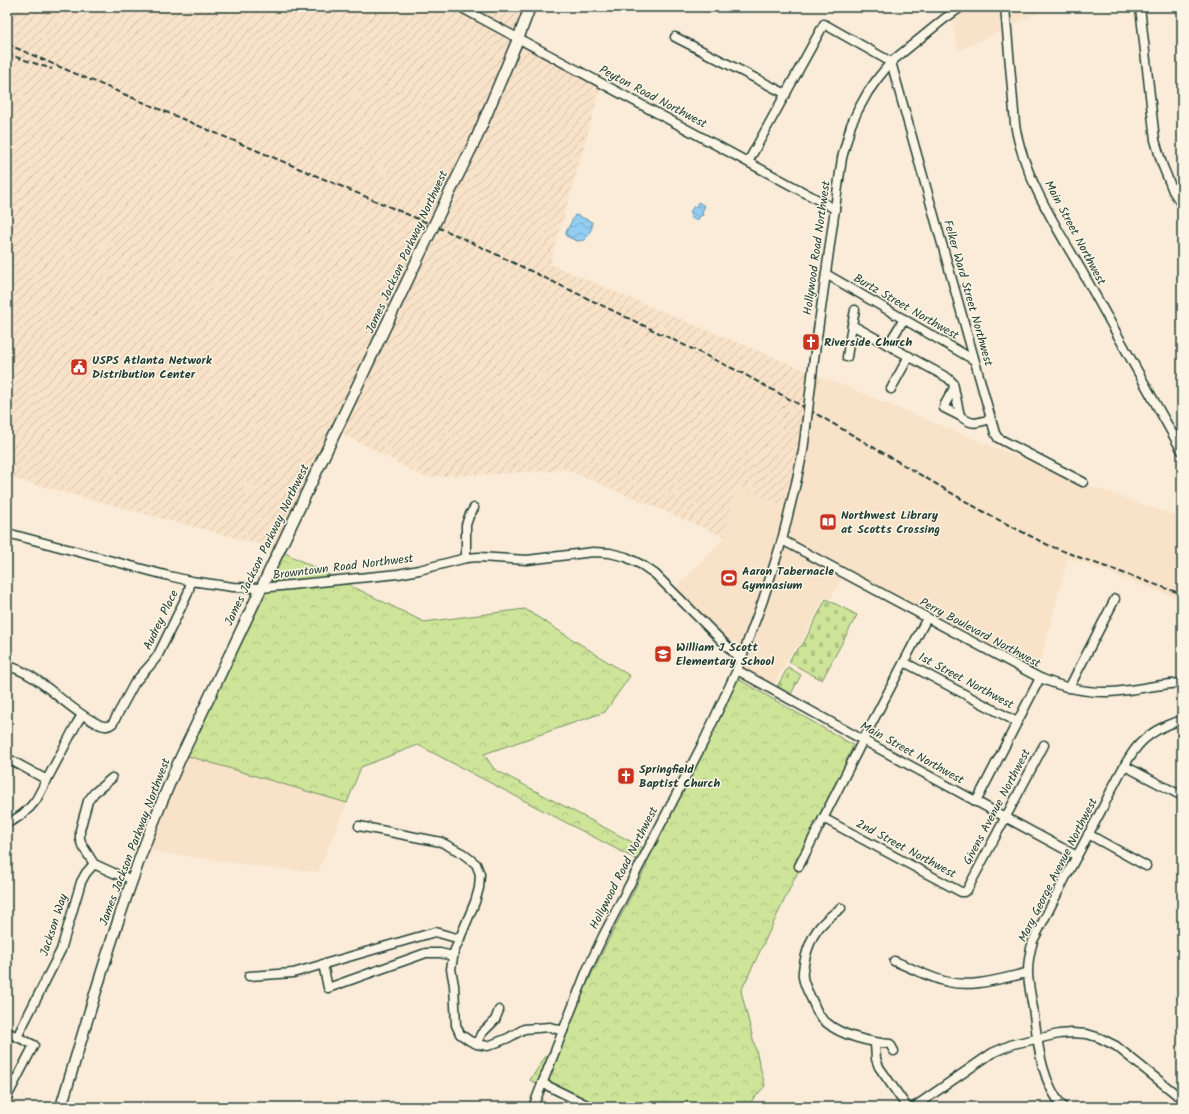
<svg xmlns="http://www.w3.org/2000/svg" width="1189" height="1114" font-family="Kalam,sans-serif">
<defs>
<pattern id="industrial-furrows" width="10" height="10" patternUnits="userSpaceOnUse"><rect width="10" height="10" fill="#f8e2c8"/><path d="M-1 1l2-2M0 10L10 0M9 11l2-2" fill="none" stroke="#d4c3ac"/></pattern>
<pattern id="forest-crowns" width="20" height="18" patternUnits="userSpaceOnUse"><rect width="20" height="18" fill="#cde499"/><path d="M2 6a3 3 0 1 1 6 0M12 15a3 3 0 1 1 6 0" fill="none" stroke="#b0c484"/></pattern>
<pattern id="cemetery-stones" width="16" height="16" patternUnits="userSpaceOnUse"><rect width="16" height="16" fill="#cde499"/><path d="M2 7V4a2 2 0 0 1 4 0v3zM10 15v-3a2 2 0 0 1 4 0v3z" fill="#b0c484"/></pattern>
<pattern id="water-waves" width="16" height="10" patternUnits="userSpaceOnUse"><rect width="16" height="10" fill="#92cdf2"/><path d="M0 5q4-4 8 0t8 0" fill="none" stroke="#77a8c5"/></pattern>
</defs>
<rect width="100%" height="100%" fill="#faecd8"/>
<filter id="ink" filterUnits="userSpaceOnUse"><feTurbulence type="fractalNoise" baseFrequency=".025" numOctaves="2"/><feDisplacementMap in="SourceGraphic" scale="8" xChannelSelector="R" yChannelSelector="G"/><feConvolveMatrix kernelMatrix="1 2 1 2 8 2 1 2 1" color-interpolation-filters="sRGB"/></filter>
<g filter="url(#ink)">
<g fill="#f8e2c8">
<path d="M 951,7 L 1051,7 L 958,51 Z"/>
<path d="M 822,377 L 1087,485 L 1182,518 L 1182,600 L 1068,557 L 1037,675 L 846,569 L 830,599 L 825,596 L 801,643 L 791,653 L 768,695 L 731,675 L 738,662 L 672,592 L 725,537 L 736,484 L 808,439 L 815,389 Z"/>
<path d="M 181,754 L 347,803 L 318,872 L 270,868 L 139,849 Z"/>
</g>
<path fill="url(#industrial-furrows)" d="M 7,7 L 533,7 L 523,41 L 602,83 L 550,264 L 663,312 L 822,377 L 815,389 L 808,439 L 791,509 L 736,485 L 725,537 L 568,470 L 425,477 L 336,430 L 277,549 L 7,477 Z"/>
<path fill="url(#forest-crowns)" stroke="#769066" d="M 277,549 L 424,622 L 525,609 L 630,676 L 605,712 L 484,754 L 494,769 L 645,849 L 669,807 L 731,675 L 853,745 L 822,821 L 741,991 L 765,1086 L 746,1107 L 584,1107 L 530,1080 L 565,1028 L 606,945 L 647,865 L 418,745 L 361,767 L 347,803 L 181,754 Z"/>
<g fill="url(#cemetery-stones)" stroke="#769066">
<path d="M 826,599 L 857,615 L 822,680 L 789,662 L 793,654 L 803,644 Z"/>
<path d="M 788,667 L 801,675 L 791,694 L 777,687 Z"/>
</g>
<g fill="url(#water-waves)" stroke="#6493a6">
<path d="M 698,202 L 705,206 L 702,212 L 703,215 L 700,216 L 697,221 L 690,217 L 692,213 L 690,212 L 694,206 L 696,207 Z"/>
<path d="M 575,215 L 579,216 L 592,222 L 592,228 L 585,240 L 577,241 L 566,236 L 566,232 Z"/>
</g>
<g fill="none" stroke-linecap="round" stroke-linejoin="round">
<defs>
<g id="minor">
<path d="M 460,7 L 835,209"/>
<path d="M 1005,7 L 1015,124 C 1023,176 1057,228 1083,273 C 1116,332 1149,392 1182,451"/>
<path d="M 1140,7 L 1155,140 L 1162,164 L 1173,191 L 1182,205"/>
<path d="M 675,37 L 786,94"/>
<path d="M 748,162 L 824,24 L 891,62 L 995,433 L 998,438 L 1083,482"/>
<path d="M 826,274 L 974,360"/>
<path d="M 855,310 L 852,325 L 888,345 L 904,319"/>
<path d="M 888,345 L 948,378 L 953,383 L 960,416 C 973,426 976,423 991,419"/>
<path d="M 847,357 L 852,325"/>
<path d="M 814,359 L 842,158 L 851,125 L 858,110 L 868,92 L 878,78 L 891,62 L 944,19 L 961,7"/>
<path d="M 954,388 L 945,404 L 944,408 L 960,416"/>
<path d="M 891,389 L 909,356"/>
<path d="M 7,533 L 169,576 L 191,581 L 233,587 L 261,588 L 398,574 L 419,570 L 466,558 L 479,557 L 527,560 L 593,552 L 610,553 L 626,557 L 642,565 L 655,574 L 741,660"/>
<path d="M 782,540 L 1040,678 C 1062,687 1084,693 1109,692 C 1133,691 1157,684 1182,683"/>
<path d="M 466,558 L 466,525 L 469,516 L 474,508"/>
<path d="M 904,662 L 1017,722"/>
<path d="M 7,666 C 37,672 63,705 91,720 C 95,722 100,726 105,726 C 108,727 110,725 113,723 C 120,710 127,697 134,684 C 141,674 151,666 158,655 L 188,593 L 191,581"/>
<path d="M 737,670 L 863,740 L 1077,856"/>
<path d="M 1069,688 L 1115,599"/>
<path d="M 7,758 L 47,780"/>
<path d="M 1125,766 L 1182,796"/>
<path d="M 112,778 L 94,793 L 88,801 L 80,830 L 80,839 L 82,845 L 94,864 L 116,874 L 132,879"/>
<path d="M 976,802 L 1040,678"/>
<path d="M 823,818 L 961,892 L 964,892 L 967,890 L 1044,745"/>
<path d="M 7,823 C 20,818 28,811 36,800 L 77,723 L 82,715"/>
<path d="M 359,826 L 441,842 L 462,853 L 476,864 L 480,874 L 479,888 L 475,902 L 454,952 L 451,969 L 454,985 L 456,1025 L 460,1034 L 470,1041 L 477,1044 L 488,1046 L 508,1038 L 524,1029 L 550,1027 L 563,1031"/>
<path d="M 1088,834 L 1146,866"/>
<path d="M 799,866 L 863,740 L 927,618"/>
<path d="M 841,908 C 820,923 811,934 805,959 C 804,965 802,972 803,977 C 804,985 809,994 812,1000 C 816,1009 819,1018 827,1023 C 842,1036 870,1042 890,1044 L 894,1051"/>
<path d="M 894,961 C 912,968 930,978 948,982 C 974,988 1002,978 1027,973"/>
<path d="M 323,964 L 328,988 L 426,953 L 440,953 L 453,956"/>
<path d="M 249,976 L 293,973 L 435,932 L 460,939"/>
<path d="M 7,1032 L 34,1045 L 7,1097"/>
<path d="M 17,1037 L 61,950 L 81,882 L 86,873 L 94,864"/>
<path d="M 875,1043 L 876,1059 L 879,1067 L 907,1107"/>
<path d="M 477,1044 L 481,1034 L 495,1020 L 499,1010"/>
<path d="M 542,1083 L 591,1107"/>
<path d="M 533,1107 L 587,970 L 603,936 L 703,743 L 737,670 L 763,600 L 782,540 L 796,483 L 803,451 L 806,427"/>
<path d="M 914,1107 L 992,1053 L 1013,1044 L 1059,1034 L 1072,1033 L 1087,1034 L 1100,1038 L 1116,1046 L 1182,1099"/>
<path d="M 1063,1107 C 1040,1080 1038,1042 1033,1008 C 1031,996 1028,983 1028,972 C 1028,961 1030,951 1033,941 C 1055,897 1078,853 1102,809 C 1112,789 1122,766 1136,748 C 1148,733 1164,725 1182,720"/>
</g>
<g id="major">
<path d="M 446,200 L 477,137 L 518,39 L 530,7"/>
<path d="M 61,1107 C 85,1028 107,949 135,872 C 148,833 164,796 180,759 L 421,252"/>
</g>
</defs>
<use href="#minor" stroke="#1f3d34" stroke-width="11"/>
<use href="#major" stroke="#1f3d34" stroke-width="13"/>
<use href="#minor" stroke="#fcf5e5" stroke-width="8"/>
<use href="#major" stroke="#fcf5e5" stroke-width="10"/>
<g stroke="#1f3d34" stroke-width="2" stroke-dasharray="6 3" stroke-linecap="butt">
<path d="M 7,44 L 60,67 L 456,235 L 742,373 L 820,416 L 989,515 L 1048,545 L 1081,558 L 1182,594"/>
<path d="M 7,54 L 52,69"/>
</g>
<defs>
<path id="minor-bridge" d="M 806,427 L 814,359"/>
<path id="major-bridge" d="M 421,252 L 446,200"/>
</defs>
<use href="#minor-bridge" stroke="#1f3d34" stroke-width="11" stroke-linecap="butt"/>
<use href="#major-bridge" stroke="#1f3d34" stroke-width="13" stroke-linecap="butt"/>
<use href="#minor-bridge" stroke="#fcf5e5" stroke-width="8"/>
<use href="#major-bridge" stroke="#fcf5e5" stroke-width="10"/>
</g>
</g>
<defs>
<symbol id="church-square" viewBox="-11 -11 22 22"><rect x="-9" y="-9" width="18" height="18" rx="4" fill="#c8321e" stroke="#fcf5e5"/><path d="M-1.2-6h2.4v3.5h3.3v2.4h-3.3V6h-2.4V-.1h-3.3v-2.4h3.3Z" fill="#fff"/></symbol>
<symbol id="civic-square" viewBox="-11 -11 22 22"><rect x="-9" y="-9" width="18" height="18" rx="4" fill="#c8321e" stroke="#fcf5e5"/><path d="M-.6-6.5H3V-4.5H.6V-3L4-1V1h2V6H-6V1h2V-1L-.6-3ZM-1.2 2.5V6h2.4V2.5Z" fill="#fff"/></symbol>
<symbol id="library-square" viewBox="-11 -11 22 22"><rect x="-9" y="-9" width="18" height="18" rx="4" fill="#c8321e" stroke="#fcf5e5"/><path d="M-6-4Q-3-5.5-.7-3.5V5Q-3 3-6 4ZM6-4Q3-5.5 .7-3.5V5Q3 3 6 4Z" fill="#fff"/></symbol>
<symbol id="stadium-square" viewBox="-11 -11 22 22"><rect x="-9" y="-9" width="18" height="18" rx="4" fill="#c8321e" stroke="#fcf5e5"/><path d="M0-5a6.5 5 0 1 0 0 10a6.5 5 0 1 0 0-10ZM-3.5-1.8h7v3.6h-7Z" fill="#fff"/></symbol>
<symbol id="school-square" viewBox="-11 -11 22 22"><rect x="-9" y="-9" width="18" height="18" rx="4" fill="#c8321e" stroke="#fcf5e5"/><path d="M0-5L7-2L0 1L-7-2ZM-4 1L0 2.5L4 1V4Q0 6-4 4Z" fill="#fff"/></symbol>
</defs>
<g fill-rule="evenodd">
<use href="#church-square" x="801" y="332" width="20" height="20"/>
<use href="#civic-square" x="69" y="357" width="20" height="20"/>
<use href="#library-square" x="818" y="512" width="20" height="20"/>
<use href="#stadium-square" x="719" y="568" width="20" height="20"/>
<use href="#school-square" x="653" y="644" width="20" height="20"/>
<use href="#church-square" x="616" y="766" width="20" height="20"/>
</g>
<g text-anchor="middle" dominant-baseline="central" stroke-width="3" stroke-linejoin="round" paint-order="stroke">
<g font-size="12" fill="#1f3d34" stroke="#fcf5e5">
<text transform="translate(653 97) rotate(28)">Peyton Road Northwest</text>
<text transform="translate(1075 233) rotate(62)">Main Street Northwest</text>
<text transform="translate(817 248) rotate(-82)">Hollywood Road Northwest</text>
<text transform="translate(407 252) rotate(-65)">James Jackson Parkway Northwest</text>
<text transform="translate(968 293) rotate(74)">Felker Ward Street Northwest</text>
<text transform="translate(906 307) rotate(30)">Burtz Street Northwest</text>
<text transform="translate(267 545) rotate(-64)">James Jackson Parkway Northwest</text>
<text transform="translate(343 567) rotate(-7)">Browntown Road Northwest</text>
<text transform="translate(161 620) rotate(-64)">Audrey Place</text>
<text transform="translate(980 633) rotate(28)">Perry Boulevard Northwest</text>
<text transform="translate(966 681) rotate(28)">1st Street Northwest</text>
<text transform="translate(912 753) rotate(29)">Main Street Northwest</text>
<text transform="translate(997 807) rotate(-62)">Givens Avenue Northwest</text>
<text transform="translate(135 842) rotate(-69)">James Jackson Parkway Northwest</text>
<text transform="translate(906 849) rotate(28)">2nd Street Northwest</text>
<text transform="translate(624 868) rotate(-63)">Hollywood Road Northwest</text>
<text transform="translate(1058 870) rotate(-63)">Mary George Avenue Northwest</text>
<text transform="translate(54 925) rotate(-72)">Jackson Way</text>
</g>
<g font-size="12" font-weight="bold" fill="#1f3d34" stroke="#fcf5e5" text-anchor="start">
<text x="824" y="342">Riverside Church</text>
<text x="92" y="360">USPS Atlanta Network<tspan x="92" dy="14">Distribution Center</tspan></text>
<text x="841" y="515">Northwest Library<tspan x="841" dy="14">at Scotts Crossing</tspan></text>
<text x="742" y="571">Aaron Tabernacle<tspan x="742" dy="14">Gymnasium</tspan></text>
<text x="676" y="647">William J Scott<tspan x="676" dy="14">Elementary School</tspan></text>
<text x="639" y="769">Springfield<tspan x="639" dy="14">Baptist Church</tspan></text>
</g>
</g>
<rect width="1189" height="1114" fill="none" stroke="#fcf5e5" stroke-width="24"/>
<rect x="12" y="12" width="1165" height="1090" fill="none" stroke="#1f3d34" stroke-width="1.5" filter="url(#ink)"/>
</svg>
